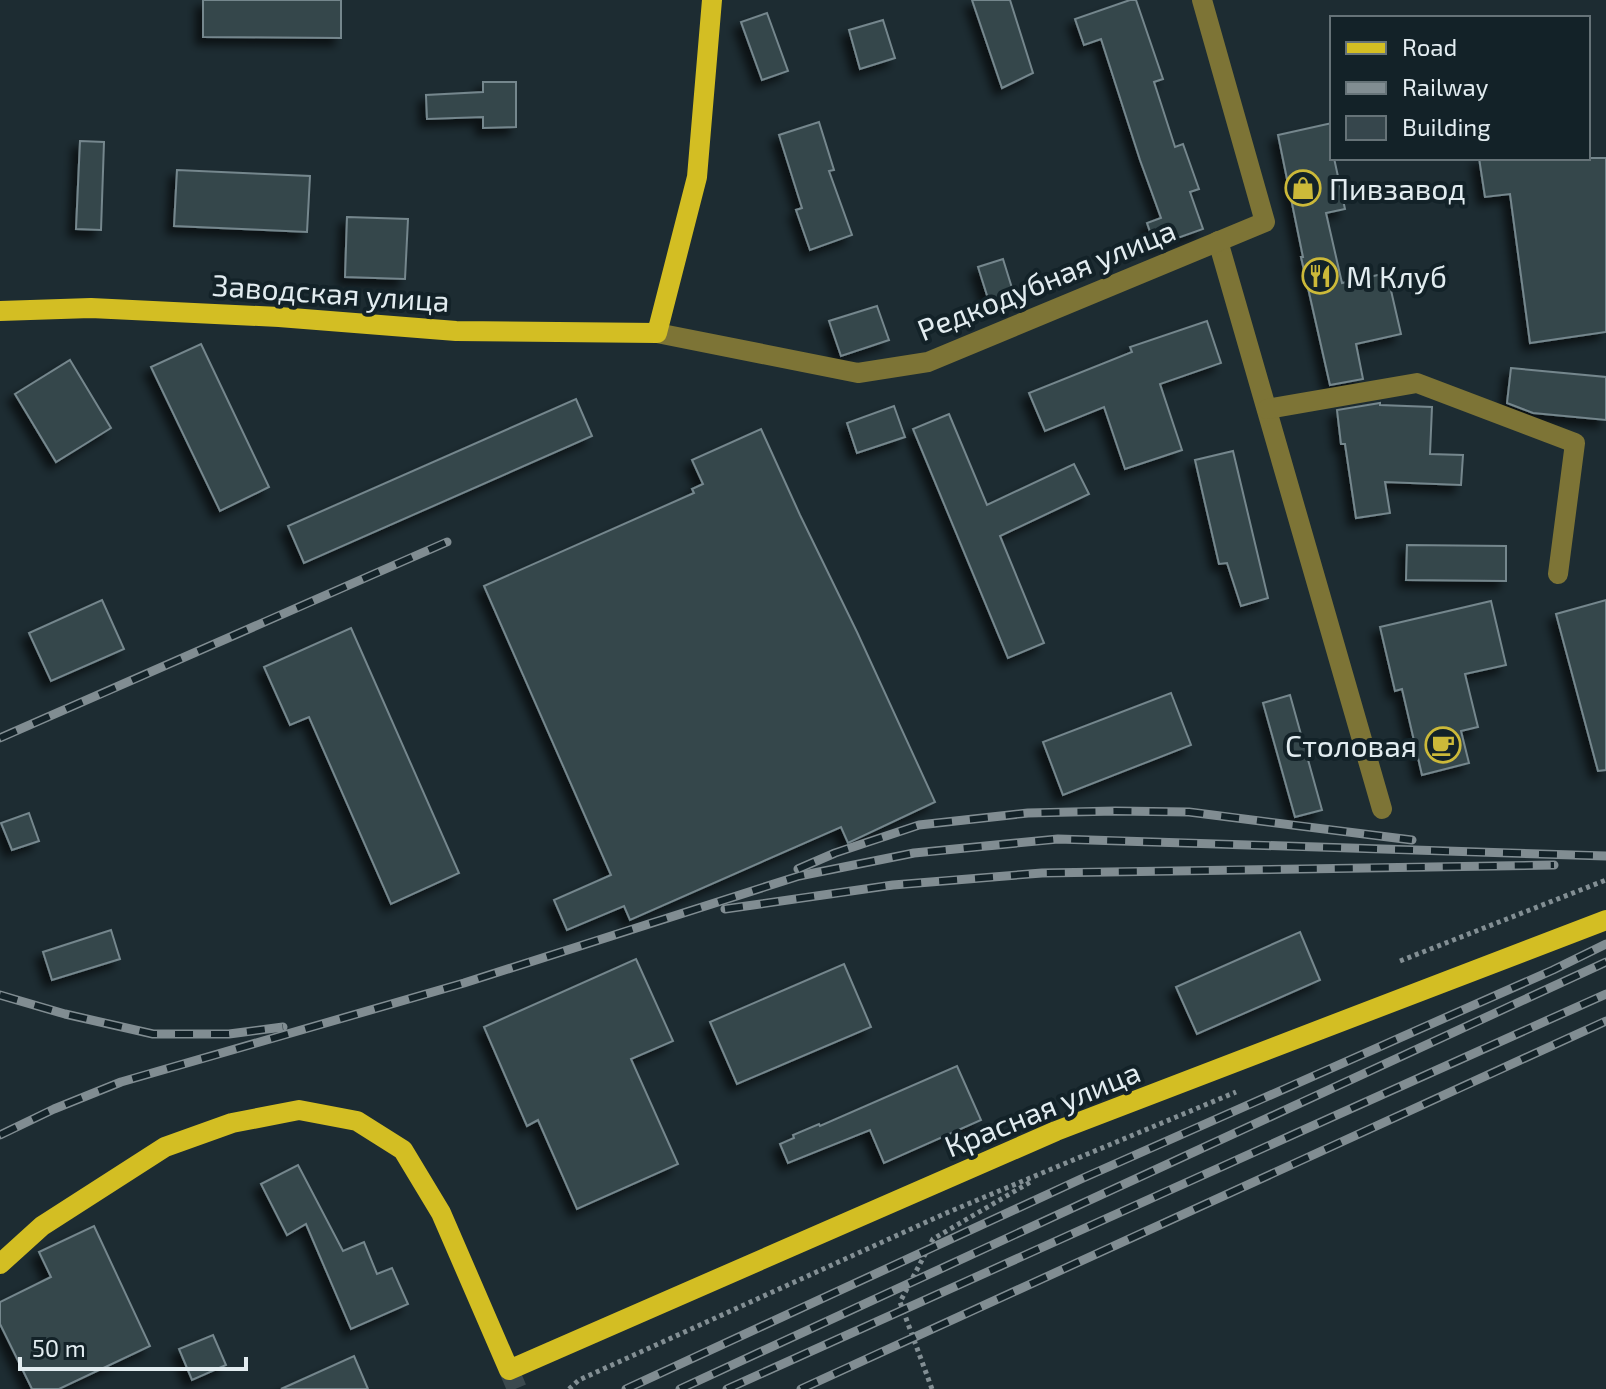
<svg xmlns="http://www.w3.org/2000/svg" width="1606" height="1389" font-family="'Exo 2',sans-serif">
<defs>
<filter id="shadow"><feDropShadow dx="-7" dy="7" stdDeviation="4" flood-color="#0009"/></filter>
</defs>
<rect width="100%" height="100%" fill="#1d2c32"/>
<g fill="#36464c" stroke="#75878d" stroke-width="2" filter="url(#shadow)">
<path d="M 203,0 L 341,0 L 341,38 L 203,37 Z"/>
<path d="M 972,0 L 1010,0 L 1033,73 L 1002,88 Z"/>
<path d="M 1130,0 L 1136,0 L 1163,79 L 1154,82 L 1175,147 L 1183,144 L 1199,189 L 1190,192 L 1203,229 L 1155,246 L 1147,223 L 1161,218 L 1140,160 L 1101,39 L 1084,45 L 1075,19 Z"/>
<path d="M 767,13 L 788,71 L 762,80 L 741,22 Z"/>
<path d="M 883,20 L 895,58 L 860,69 L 849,30 Z"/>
<path d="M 483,82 L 516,82 L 516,127 L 483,128 L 483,117 L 427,119 L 426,95 L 483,92 Z"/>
<path d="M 819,122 L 834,170 L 829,171 L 852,235 L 810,250 L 796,210 L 802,208 L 779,135 Z"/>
<path d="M 1332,123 L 1332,158 L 1334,158 L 1345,209 L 1326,213 L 1342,283 L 1387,273 L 1401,334 L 1356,344 L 1363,379 L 1330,385 L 1301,257 L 1303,257 L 1278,135 Z"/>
<path d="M 80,141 L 104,142 L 101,230 L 76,229 Z"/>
<path d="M 1479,158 L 1606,158 L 1606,332 L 1530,343 L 1510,194 L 1485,197 Z"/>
<path d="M 177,170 L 310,176 L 307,232 L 174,226 Z"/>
<path d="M 347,217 L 408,219 L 405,279 L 345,277 Z"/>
<path d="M 1003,259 L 1016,301 L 991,308 L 978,267 Z"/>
<path d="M 877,306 L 889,340 L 841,356 L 829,321 Z"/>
<path d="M 1207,321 L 1221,363 L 1160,384 L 1182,450 L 1125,469 L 1104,407 L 1045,431 L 1029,393 L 1132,352 L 1130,347 Z"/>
<path d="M 201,344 L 269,487 L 220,511 L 151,367 Z"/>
<path d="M 70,360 L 111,428 L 56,462 L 15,394 Z"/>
<path d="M 1511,368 L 1606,377 L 1606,420 L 1533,413 L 1507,403 Z"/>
<path d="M 576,399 L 592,436 L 304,563 L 288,526 Z"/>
<path d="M 1380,403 L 1380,405 L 1432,407 L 1430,454 L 1463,455 L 1461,485 L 1385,482 L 1390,513 L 1356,518 L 1345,444 L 1341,444 L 1337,410 Z"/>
<path d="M 894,406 L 905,437 L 857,453 L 847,423 Z"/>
<path d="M 949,414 L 987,505 L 1074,464 L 1089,494 L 1000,536 L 1044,643 L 1008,658 L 913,429 Z"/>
<path d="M 761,429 L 800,515 L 857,632 L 935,802 L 848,843 L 841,827 L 630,920 L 624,906 L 567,930 L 554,900 L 611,875 L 484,586 L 694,493 L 692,489 L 703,484 L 692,460 Z"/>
<path d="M 1233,451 L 1268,598 L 1241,606 L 1227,563 L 1219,564 L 1195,460 Z"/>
<path d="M 1407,545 L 1506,546 L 1506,581 L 1406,580 Z"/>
<path d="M 102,600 L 124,649 L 51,681 L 29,633 Z"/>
<path d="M 1606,600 L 1606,770 L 1598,771 L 1556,614 Z"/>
<path d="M 1491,601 L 1506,665 L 1465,674 L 1478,727 L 1461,731 L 1469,763 L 1422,775 L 1402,689 L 1395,691 L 1380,627 Z"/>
<path d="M 351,628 L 459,873 L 391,904 L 309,717 L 290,725 L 264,667 Z"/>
<path d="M 1171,693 L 1191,745 L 1063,795 L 1043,742 Z"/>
<path d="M 1290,695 L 1322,810 L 1295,817 L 1263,703 Z"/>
<path d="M 29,813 L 39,841 L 12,850 L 1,823 Z"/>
<path d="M 111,930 L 120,959 L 52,980 L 43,952 Z"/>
<path d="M 1300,932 L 1320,980 L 1197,1034 L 1176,987 Z"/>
<path d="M 636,959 L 673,1041 L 631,1059 L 678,1164 L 577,1209 L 538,1120 L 527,1126 L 484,1027 Z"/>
<path d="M 844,964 L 871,1027 L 737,1084 L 710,1022 Z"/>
<path d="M 957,1066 L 981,1120 L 884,1163 L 870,1130 L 788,1163 L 780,1144 L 794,1138 L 793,1135 L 819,1124 L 820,1126 Z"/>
<path d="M 298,1165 L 343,1251 L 364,1242 L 377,1274 L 392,1268 L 408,1304 L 351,1329 L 306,1224 L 287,1235 L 261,1184 Z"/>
<path d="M 94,1226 L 150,1346 L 59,1389 L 32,1389 L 0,1324 L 0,1302 L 51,1277 L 39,1252 Z"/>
<path d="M 213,1335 L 226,1365 L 192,1380 L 179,1349 Z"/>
<path d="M 354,1356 L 368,1389 L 281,1389 Z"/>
</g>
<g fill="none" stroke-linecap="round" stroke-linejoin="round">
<path stroke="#3b494e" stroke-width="20" stroke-dasharray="20 10" stroke-linecap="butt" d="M 509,1370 L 517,1389"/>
<g stroke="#838f94" stroke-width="5" stroke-dasharray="4 4" stroke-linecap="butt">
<path d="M 1400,961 L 1606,880"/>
<path d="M 569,1389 L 579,1380 L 944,1214 L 1236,1092"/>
<path d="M 932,1389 L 900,1302 L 933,1239 L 1032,1181"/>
</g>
<g stroke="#7d7436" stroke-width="20">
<path d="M 1218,241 L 1382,809"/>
<path d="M 657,333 L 858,373 L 928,362 L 1265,222 L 1202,0"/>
<path d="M 1267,409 L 1417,383 L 1575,443 L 1558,574"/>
</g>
<g stroke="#d3be23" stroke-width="20">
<path d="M 0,311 L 91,308 L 279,317 L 456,331 L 657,333 L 697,177 L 712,0"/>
<path d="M 0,1264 L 42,1226 L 165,1147 L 232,1123 L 299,1110 L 357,1121 L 403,1150 L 441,1213 L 509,1370 L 1056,1131 L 1606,920"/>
</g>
<defs>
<g id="rail">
<path d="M 0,738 L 447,542"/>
<path d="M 798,869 L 835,853 L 919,825 L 1028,813 L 1115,811 L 1189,812 L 1412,840"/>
<path d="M 725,909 L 893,885 L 1042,873 L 1554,865"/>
<path d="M 0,995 L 65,1014 L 153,1034 L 229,1034 L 283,1027"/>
<path d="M 0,1135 L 54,1109 L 121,1082 L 464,983 L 799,876 L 914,853 L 1058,839 L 1606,856"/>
<path d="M 626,1389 L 1081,1179 L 1553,970 L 1606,944"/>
<path d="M 680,1389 L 1606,962"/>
<path d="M 727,1389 L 1606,994"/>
<path d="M 801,1389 L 1606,1021"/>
</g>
</defs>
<use href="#rail" stroke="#818d92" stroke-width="9"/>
<use href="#rail" stroke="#132228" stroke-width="6" stroke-dasharray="18" stroke-linecap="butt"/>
</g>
<defs>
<symbol id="shop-ring" viewBox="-11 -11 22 22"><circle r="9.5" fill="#132228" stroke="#ccb939" stroke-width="1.5"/><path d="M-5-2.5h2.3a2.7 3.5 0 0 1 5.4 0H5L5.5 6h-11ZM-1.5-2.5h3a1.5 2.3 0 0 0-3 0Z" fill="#ccb939"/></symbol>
<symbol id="restaurant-ring" viewBox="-11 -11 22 22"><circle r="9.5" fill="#132228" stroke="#ccb939" stroke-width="1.5"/><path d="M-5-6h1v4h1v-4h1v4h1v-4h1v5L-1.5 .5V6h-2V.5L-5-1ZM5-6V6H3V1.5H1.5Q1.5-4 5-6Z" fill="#ccb939"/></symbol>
<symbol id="cafe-ring" viewBox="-11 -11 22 22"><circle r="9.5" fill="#132228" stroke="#ccb939" stroke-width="1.5"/><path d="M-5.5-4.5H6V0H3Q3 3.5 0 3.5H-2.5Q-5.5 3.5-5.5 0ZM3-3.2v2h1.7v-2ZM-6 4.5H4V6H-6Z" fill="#ccb939"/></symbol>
</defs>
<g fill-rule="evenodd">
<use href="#shop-ring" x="1283" y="168" width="40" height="40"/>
<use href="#restaurant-ring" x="1300" y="256" width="40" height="40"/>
<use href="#cafe-ring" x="1423" y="725" width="40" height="40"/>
</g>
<g text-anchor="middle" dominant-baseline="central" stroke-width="8" stroke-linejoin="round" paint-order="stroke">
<g font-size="30" fill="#e2ecf0" stroke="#132228" text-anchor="start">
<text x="1329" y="188">Пивзавод</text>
<text x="1346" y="276">М Клуб</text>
<text x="1417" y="745" text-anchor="end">Столовая</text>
</g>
<g font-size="30" fill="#e2ecf0" stroke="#132228">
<text transform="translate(1046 279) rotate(-22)">Редкодубная улица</text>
<text transform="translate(331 292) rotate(4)">Заводская улица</text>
<text transform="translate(1042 1108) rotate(-22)">Красная улица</text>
</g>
</g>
<rect x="1330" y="16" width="260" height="144" fill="#132228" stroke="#667378" stroke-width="2"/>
<rect x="1346" y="42" width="40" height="12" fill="#d3be23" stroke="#667378" stroke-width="2"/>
<text x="1402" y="56" font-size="24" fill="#e2ecf0">Road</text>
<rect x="1346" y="82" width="40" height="12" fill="#818d92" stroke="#667378" stroke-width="2"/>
<text x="1402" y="96" font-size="24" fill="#e2ecf0">Railway</text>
<rect x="1346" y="116" width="40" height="24" fill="#36464c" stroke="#667378" stroke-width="2"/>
<text x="1402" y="136" font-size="24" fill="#e2ecf0">Building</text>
<path d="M20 1357v12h226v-12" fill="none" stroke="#e2ecf0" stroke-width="4"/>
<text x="32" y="1357" font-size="24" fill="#e2ecf0" stroke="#132228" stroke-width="6" paint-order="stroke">50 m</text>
</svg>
